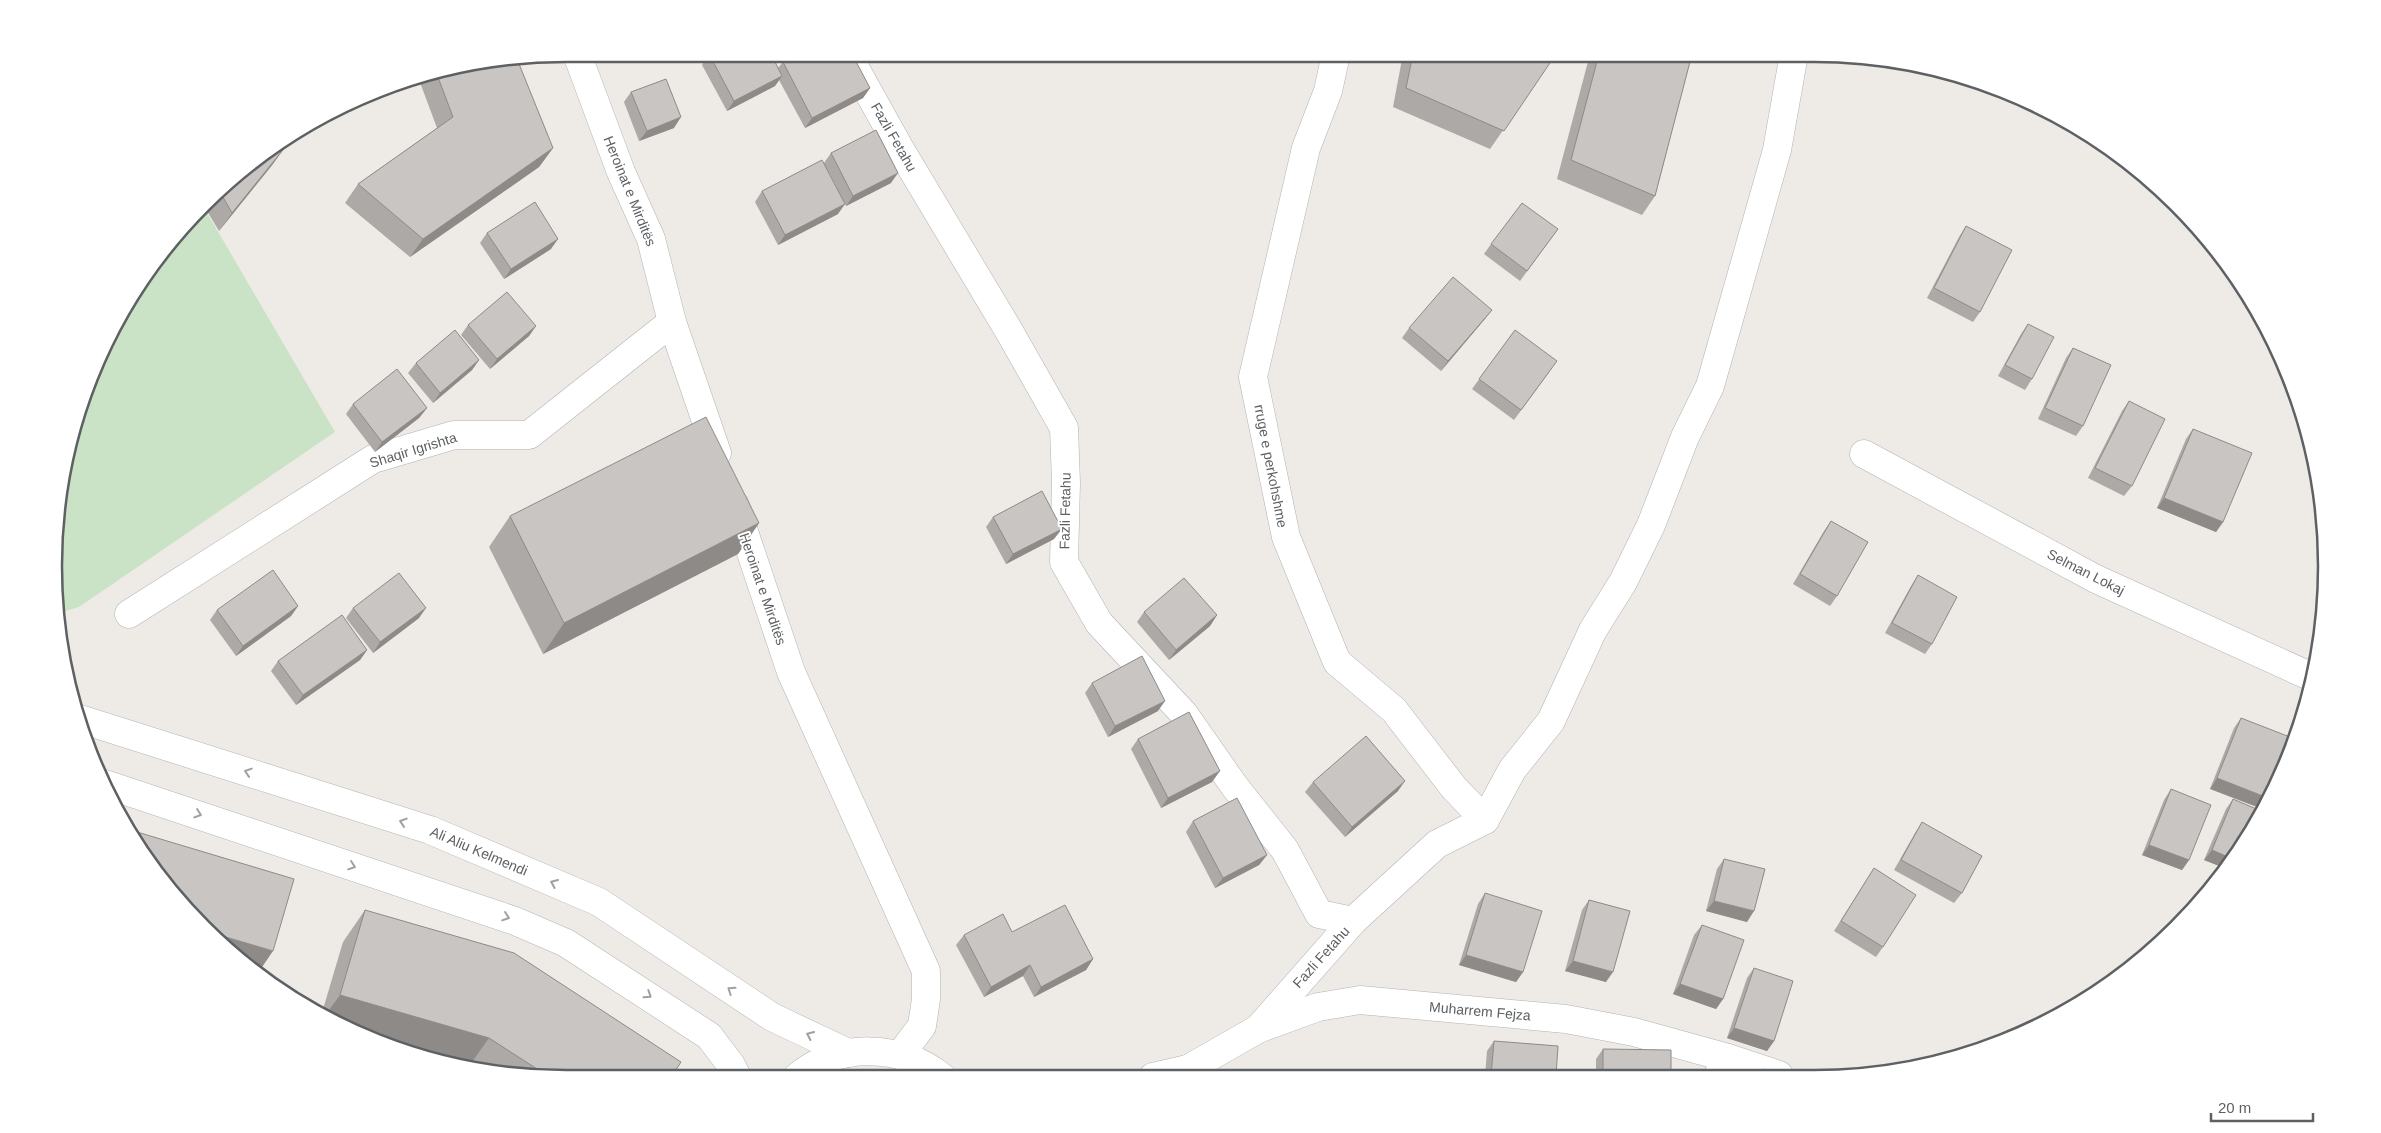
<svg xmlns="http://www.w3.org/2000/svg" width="2381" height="1133" font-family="Arial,sans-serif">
<rect width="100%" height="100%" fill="#eeeae6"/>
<path fill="#cae2c5" d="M 203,206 L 335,432 L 79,607 L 58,613 L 54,566 L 64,467 L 93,371 L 123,310 L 181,229 Z"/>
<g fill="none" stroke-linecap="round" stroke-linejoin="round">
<defs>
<g id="minor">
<path d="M 577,54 L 621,172 L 651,239 L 672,322 L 717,453"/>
<path d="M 1336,54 L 1328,91 L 1306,148 L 1253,377 L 1286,537 L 1337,662 L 1394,710 L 1454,788 L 1485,820"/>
<path d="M 850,59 L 900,149 L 1009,331 L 1064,428 L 1066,483 L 1064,562 L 1099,623 L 1184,714 L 1235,787 L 1285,850 L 1319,914 L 1353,921 L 1258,1029"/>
<path d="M 1864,454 L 2096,579 L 2314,678"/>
<path d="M 735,505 L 791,672 L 926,971 L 926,999 L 922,1026 L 900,1055"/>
<path d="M 129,614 L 373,459 L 454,435 L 529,435 L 672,322"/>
<path d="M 1353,921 L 1437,844 L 1485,820 L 1512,770 L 1551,721 L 1593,630 L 1623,582 L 1651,525 L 1685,437 L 1710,386 L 1777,150 L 1794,54"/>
<path d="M 1718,1075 L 1728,1058"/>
</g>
<g id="tertiary">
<path d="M 1153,1077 L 1188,1069"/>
<path d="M 1178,1077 L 1188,1069 L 1258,1029 L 1318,1007 L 1360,1000 L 1566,1019 L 1634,1032 L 1728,1058 L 1779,1075"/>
<path d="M 796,1078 C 836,1042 902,1043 943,1078"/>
</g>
<g id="secondary">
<path d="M 77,718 L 430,830 L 599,902 L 772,1017 L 848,1053"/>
<path d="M 105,784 L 515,921 L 566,943 L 709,1036 L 731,1065 L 738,1079"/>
</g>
</defs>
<use href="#minor" stroke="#b1b3b6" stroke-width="29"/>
<use href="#tertiary" stroke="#b1b3b6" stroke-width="29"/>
<use href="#secondary" stroke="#b2b5b8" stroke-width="29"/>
<use href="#minor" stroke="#fff" stroke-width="28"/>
<use href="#tertiary" stroke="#fff" stroke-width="28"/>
<use href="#secondary" stroke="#fff" stroke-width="28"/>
</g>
<g fill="#ada9a7">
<path d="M 709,54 L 778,68 L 783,62 L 870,88 L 863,98 L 805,128 L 779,80 L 775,86 L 727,111 L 702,65 Z"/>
<path d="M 1403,54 L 1556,54 L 1490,149 L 1393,107 Z"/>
<path d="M 1590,54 L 1692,54 L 1655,196 L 1642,215 L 1557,179 Z"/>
<path d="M 467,64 L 553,148 L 539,167 L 410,257 L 345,203 L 358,184 L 437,128 L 418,77 Z"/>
<path d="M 631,92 L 674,128 L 639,141 L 624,102 Z"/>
<path d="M 831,153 L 891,183 L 846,206 L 826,167 L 838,214 L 778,245 L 755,202 L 762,191 L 824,163 Z"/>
<path d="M 273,164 L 219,231 L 204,206 L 229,181 Z"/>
<path d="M 1966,226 L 1980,312 L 1973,322 L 1927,298 L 1959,237 Z"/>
<path d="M 1558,229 L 1520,281 L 1484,254 L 1491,244 Z"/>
<path d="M 487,233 L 551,249 L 504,279 L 480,243 Z"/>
<path d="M 1492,310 L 1484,320 L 1441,371 L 1402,338 L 1409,328 Z"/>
<path d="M 2028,324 L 2032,379 L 2025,390 L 1998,376 L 2021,334 Z"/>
<path d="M 468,325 L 536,326 L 529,336 L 490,369 L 461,335 Z"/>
<path d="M 1515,330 L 1550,371 L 1514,420 L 1472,389 Z"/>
<path d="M 2073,348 L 2083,426 L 2076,436 L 2038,419 L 2066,358 Z"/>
<path d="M 479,360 L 472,370 L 433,403 L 408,373 L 416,363 Z"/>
<path d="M 2129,401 L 2132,486 L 2124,496 L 2088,478 L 2122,411 Z"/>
<path d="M 353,404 L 427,408 L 419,418 L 375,452 L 346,414 Z"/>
<path d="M 2193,429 L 2223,522 L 2216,532 L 2157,508 L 2186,439 Z"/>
<path d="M 510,516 L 759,523 L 738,554 L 543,654 L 489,547 Z"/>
<path d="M 993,517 L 1054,539 L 1006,564 L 986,527 Z"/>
<path d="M 1831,521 L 1837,596 L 1830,606 L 1793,584 L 1824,531 Z"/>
<path d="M 1918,575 L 1932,644 L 1925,654 L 1885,633 L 1911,586 Z"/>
<path d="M 298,606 L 291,616 L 236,656 L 210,620 L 217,610 Z"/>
<path d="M 353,608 L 419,618 L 373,653 L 346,618 Z"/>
<path d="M 1144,612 L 1217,615 L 1210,626 L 1169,660 L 1137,622 Z"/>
<path d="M 367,650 L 360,660 L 296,705 L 271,671 L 278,661 Z"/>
<path d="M 1092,683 L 1158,711 L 1108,737 L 1085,693 Z"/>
<path d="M 2241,718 L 2279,779 L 2210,789 L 2234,728 Z"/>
<path d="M 1138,739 L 1212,782 L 1161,808 L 1131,749 Z"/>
<path d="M 1313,782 L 1398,791 L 1345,837 L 1305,792 Z"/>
<path d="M 2171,789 L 2189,860 L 2182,870 L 2142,855 L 2164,800 Z"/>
<path d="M 2233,799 L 2261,811 L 2227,869 L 2204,860 L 2226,809 Z"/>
<path d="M 1193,821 L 1267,855 L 1259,865 L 1215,888 L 1186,832 Z"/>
<path d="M 1922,822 L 1962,893 L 1954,903 L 1894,870 L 1915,833 Z"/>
<path d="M 1724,859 L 1747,922 L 1706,911 L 1717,869 Z"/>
<path d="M 1874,868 L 1883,947 L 1876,957 L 1834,931 Z"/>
<path d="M 1485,893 L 1523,972 L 1516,982 L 1459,965 L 1478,904 Z"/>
<path d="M 1589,900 L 1606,982 L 1565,971 L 1582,910 Z"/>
<path d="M 365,910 L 566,1079 L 468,1070 L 371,1040 L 321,1016 L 343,942 Z"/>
<path d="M 1702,925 L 1723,999 L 1716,1009 L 1673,994 L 1694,935 Z"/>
<path d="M 1012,932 L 1093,959 L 1086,970 L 1034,997 L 1023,976 L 984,997 L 956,945 L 964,935 Z"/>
<path d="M 1754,968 L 1774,1041 L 1767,1051 L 1727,1038 L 1747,978 Z"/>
<path d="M 1494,1041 L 1556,1076 L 1485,1076 L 1487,1051 Z"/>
<path d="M 1603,1049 L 1671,1076 L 1596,1076 L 1596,1059 Z"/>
</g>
<g fill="#8d8a88">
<path d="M 782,76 L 775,86 L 727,111 L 734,101 Z"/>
<path d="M 870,88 L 863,98 L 805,128 L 812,118 Z"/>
<path d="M 681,117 L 674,128 L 639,141 L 647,131 Z"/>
<path d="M 286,146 L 273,164 L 219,231 L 232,213 Z"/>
<path d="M 553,148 L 539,167 L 410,257 L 423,239 Z"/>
<path d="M 898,173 L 891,183 L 846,206 L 853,196 Z"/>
<path d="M 845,204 L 838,214 L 778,245 L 785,235 Z"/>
<path d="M 558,239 L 551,249 L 504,279 L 511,269 Z"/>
<path d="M 1492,310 L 1484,320 L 1441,371 L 1448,361 Z"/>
<path d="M 536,326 L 529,336 L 490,369 L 497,359 Z"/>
<path d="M 479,360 L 472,370 L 433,403 L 440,393 Z"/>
<path d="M 427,408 L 419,418 L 375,452 L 382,442 Z"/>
<path d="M 2164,498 L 2223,522 L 2216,532 L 2157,508 Z"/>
<path d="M 759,523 L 738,554 L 543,654 L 564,623 Z"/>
<path d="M 1062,529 L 1054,539 L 1006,564 L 1013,554 Z"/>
<path d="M 298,606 L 291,616 L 236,656 L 243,646 Z"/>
<path d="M 426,608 L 419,618 L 373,653 L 380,642 Z"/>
<path d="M 1217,615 L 1210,626 L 1169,660 L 1176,650 Z"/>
<path d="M 367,650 L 360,660 L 296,705 L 303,695 Z"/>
<path d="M 1165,701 L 1158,711 L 1108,737 L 1115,726 Z"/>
<path d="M 1220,771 L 1212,782 L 1161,808 L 1168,798 Z"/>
<path d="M 2217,778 L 2268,798 L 2262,809 L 2210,789 Z"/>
<path d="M 1405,781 L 1398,791 L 1345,837 L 1352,827 Z"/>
<path d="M 2149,845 L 2189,860 L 2182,870 L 2142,855 Z"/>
<path d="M 2212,850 L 2233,859 L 2227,869 L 2204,860 Z"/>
<path d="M 1267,855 L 1259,865 L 1215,888 L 1223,878 Z"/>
<path d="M 1714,901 L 1754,911 L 1747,922 L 1706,911 Z"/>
<path d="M 209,932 L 273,951 L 258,973 L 229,952 Z"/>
<path d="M 1466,955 L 1523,972 L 1516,982 L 1459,965 Z"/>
<path d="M 1093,959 L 1086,970 L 1034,997 L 1041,987 Z"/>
<path d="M 1573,961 L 1613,972 L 1606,982 L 1565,971 Z"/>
<path d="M 1030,965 L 1023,976 L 984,997 L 991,987 Z"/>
<path d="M 1680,984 L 1723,999 L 1716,1009 L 1673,994 Z"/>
<path d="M 340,995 L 489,1038 L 467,1069 L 423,1056 L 371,1040 L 324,1017 Z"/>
<path d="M 1734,1028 L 1774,1041 L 1767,1051 L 1727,1038 Z"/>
</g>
<g fill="#c9c5c2" stroke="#8d8a88">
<path d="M 709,54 L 771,54 L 782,76 L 734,101 Z"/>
<path d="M 799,54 L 852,54 L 870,88 L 812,118 L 783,62 Z"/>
<path d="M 1413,54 L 1556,54 L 1504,131 L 1406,88 Z"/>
<path d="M 1599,54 L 1692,54 L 1655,196 L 1571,160 Z"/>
<path d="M 517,59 L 553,148 L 423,239 L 358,184 L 453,117 L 436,72 L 467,64 Z"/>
<path d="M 666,79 L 681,117 L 647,131 L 631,92 Z"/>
<path d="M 876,130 L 898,173 L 853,196 L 831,153 Z"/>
<path d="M 284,141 L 286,146 L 232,213 L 219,190 L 229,181 Z"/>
<path d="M 822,160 L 845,204 L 785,235 L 762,191 Z"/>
<path d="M 535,202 L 558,239 L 511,269 L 487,233 Z"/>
<path d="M 1522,203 L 1558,229 L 1527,271 L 1491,244 Z"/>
<path d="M 1966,226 L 2012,250 L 1980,312 L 1934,288 Z"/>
<path d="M 1453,277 L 1492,310 L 1448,361 L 1409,328 Z"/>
<path d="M 507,292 L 536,326 L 497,359 L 468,325 Z"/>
<path d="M 2028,324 L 2054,337 L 2032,379 L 2005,365 Z"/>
<path d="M 455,330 L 479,360 L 440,393 L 416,363 Z"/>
<path d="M 1515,330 L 1557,361 L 1521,410 L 1479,379 Z"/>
<path d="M 2073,348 L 2111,365 L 2083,426 L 2045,408 Z"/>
<path d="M 397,369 L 427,408 L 382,442 L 353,404 Z"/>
<path d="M 2129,401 L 2165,419 L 2132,486 L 2095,468 Z"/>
<path d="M 706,417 L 759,523 L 564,623 L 510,516 Z"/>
<path d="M 2193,429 L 2252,453 L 2223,522 L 2164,498 Z"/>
<path d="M 1042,491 L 1062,529 L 1013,554 L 993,517 Z"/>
<path d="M 1831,521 L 1868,542 L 1837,596 L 1800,574 Z"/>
<path d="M 273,570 L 298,606 L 243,646 L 217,610 Z"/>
<path d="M 399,573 L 426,608 L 380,642 L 353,608 Z"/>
<path d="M 1918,575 L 1957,597 L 1932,644 L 1892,623 Z"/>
<path d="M 1184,578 L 1217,615 L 1176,650 L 1144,612 Z"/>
<path d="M 342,615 L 367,650 L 303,695 L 278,661 Z"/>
<path d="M 1142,656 L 1165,701 L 1115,726 L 1092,683 Z"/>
<path d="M 1189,712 L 1220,771 L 1168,798 L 1138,739 Z"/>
<path d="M 2241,718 L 2295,739 L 2279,779 L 2268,798 L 2217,778 Z"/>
<path d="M 1366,736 L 1405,781 L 1352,827 L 1313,782 Z"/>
<path d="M 2171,789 L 2211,805 L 2189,860 L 2149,845 Z"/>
<path d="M 1237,798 L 1267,855 L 1223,878 L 1193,821 Z"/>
<path d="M 2233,799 L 2261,811 L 2233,859 L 2212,850 Z"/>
<path d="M 1922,822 L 1982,856 L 1962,893 L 1901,860 Z"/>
<path d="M 127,829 L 294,879 L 273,951 L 209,932 L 181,904 Z"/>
<path d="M 1724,859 L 1765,869 L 1754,911 L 1714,901 Z"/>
<path d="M 1874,868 L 1916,895 L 1883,947 L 1841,921 Z"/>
<path d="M 1485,893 L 1542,911 L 1523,972 L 1466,955 Z"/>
<path d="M 1589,900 L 1630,911 L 1613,972 L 1573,961 Z"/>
<path d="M 1065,905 L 1093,959 L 1041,987 L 1030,965 L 991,987 L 964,935 L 1003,914 L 1012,932 Z"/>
<path d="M 365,910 L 514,953 L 681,1062 L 670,1079 L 566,1079 L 551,1078 L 489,1038 L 340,995 Z"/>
<path d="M 1702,925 L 1744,940 L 1723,999 L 1680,984 Z"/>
<path d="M 1754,968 L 1793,981 L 1774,1041 L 1734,1028 Z"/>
<path d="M 1494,1041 L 1558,1046 L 1556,1076 L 1491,1076 Z"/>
<path d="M 1603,1049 L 1671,1050 L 1671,1076 L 1603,1076 Z"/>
<path d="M 1763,1069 L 1775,1075 L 1759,1075 Z"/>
</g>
<defs><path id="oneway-chevron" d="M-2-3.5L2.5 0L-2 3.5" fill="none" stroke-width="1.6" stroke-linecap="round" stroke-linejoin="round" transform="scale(1.25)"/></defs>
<g stroke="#9ea0a2">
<use href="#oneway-chevron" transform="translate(248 772) rotate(-162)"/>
<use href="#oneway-chevron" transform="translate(198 814) rotate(19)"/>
<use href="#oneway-chevron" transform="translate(403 822) rotate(-162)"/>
<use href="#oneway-chevron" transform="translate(352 866) rotate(19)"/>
<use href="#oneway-chevron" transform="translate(554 883) rotate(-157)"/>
<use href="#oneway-chevron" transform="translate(506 917) rotate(19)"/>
<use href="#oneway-chevron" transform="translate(731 990) rotate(-146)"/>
<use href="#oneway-chevron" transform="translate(648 995) rotate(33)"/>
<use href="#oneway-chevron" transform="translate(810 1035) rotate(-155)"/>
</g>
<g text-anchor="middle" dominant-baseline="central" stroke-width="4" stroke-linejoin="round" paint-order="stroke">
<g font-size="14" fill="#5d6164" stroke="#fff">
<text transform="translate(894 137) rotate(60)">Fazli Fetahu</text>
<text transform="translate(630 191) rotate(68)">Heroinat e Mirditës</text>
<text transform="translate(413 450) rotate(-17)">Shaqir Igrishta</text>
<text transform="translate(1271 466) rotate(79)">rruge e perkohshme</text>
<text transform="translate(1065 511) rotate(-89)">Fazli Fetahu</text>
<text transform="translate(2086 572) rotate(27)">Selman Lokaj</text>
<text transform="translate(763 589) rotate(71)">Heroinat e Mirditës</text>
<text transform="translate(479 851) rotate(23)">Ali Aliu Kelmendi</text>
<text transform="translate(1321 957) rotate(-48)">Fazli Fetahu</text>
<text transform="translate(1480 1011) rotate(5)">Muharrem Fejza</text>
</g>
</g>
<path d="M0 0H2381V1133H0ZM566 62H1814A504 504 0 0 1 2318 566V566A504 504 0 0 1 1814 1070H566A504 504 0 0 1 62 566V566A504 504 0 0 1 566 62Z" fill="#fff" fill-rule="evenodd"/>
<path fill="none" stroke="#5d6164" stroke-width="2.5" d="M566 62H1814A504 504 0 0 1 2318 566V566A504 504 0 0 1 1814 1070H566A504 504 0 0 1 62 566V566A504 504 0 0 1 566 62Z"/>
<path d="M2211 1113v8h102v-8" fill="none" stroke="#5d6164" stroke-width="2.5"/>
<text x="2218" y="1113" font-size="15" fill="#5d6164" stroke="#ffffff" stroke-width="4" paint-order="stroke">20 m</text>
</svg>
